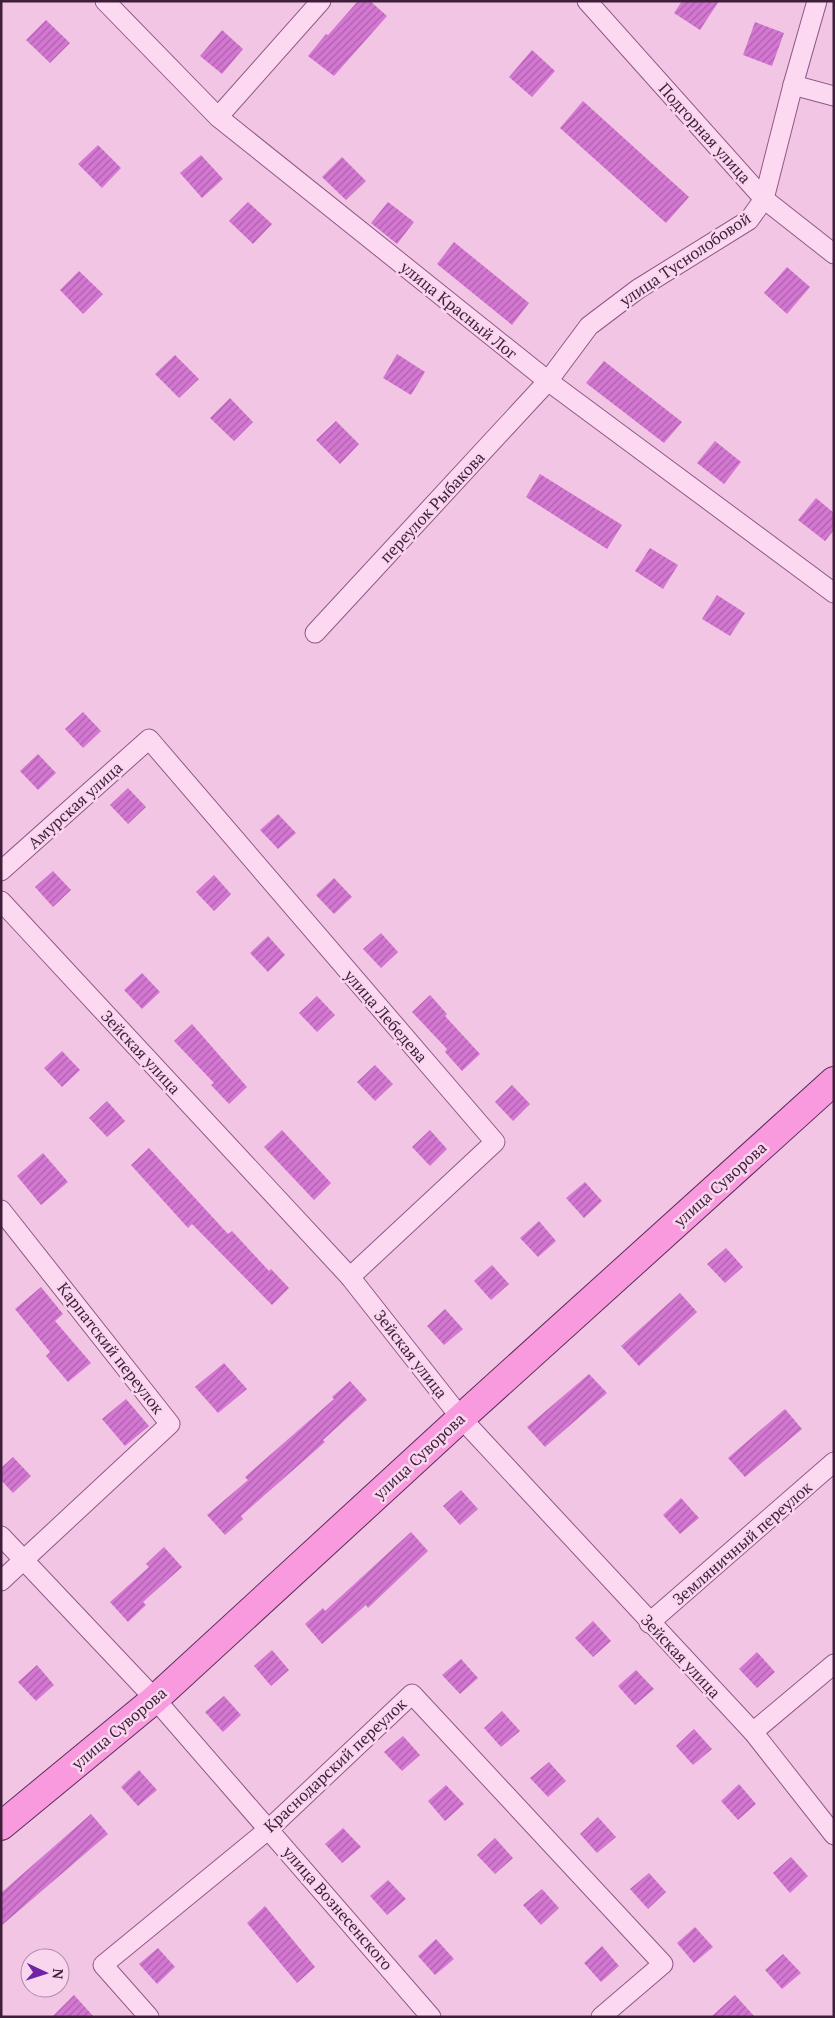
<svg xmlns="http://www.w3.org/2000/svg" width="835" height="2018" font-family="'PT Serif',serif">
<defs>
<pattern id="building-hatch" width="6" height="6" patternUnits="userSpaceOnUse" patternTransform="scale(1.25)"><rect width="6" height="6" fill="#d477d2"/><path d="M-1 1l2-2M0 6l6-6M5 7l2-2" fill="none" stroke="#ad61ac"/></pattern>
</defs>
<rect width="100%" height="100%" fill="#f2c5e4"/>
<g fill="url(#building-hatch)">
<path d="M 358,1 L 370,1 L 387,16 L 334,76 L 308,56 L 326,34 L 328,35 Z"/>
<path d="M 682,1 L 719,1 L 700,30 L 674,13 Z"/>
<path d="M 46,20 L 70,43 L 50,63 L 26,40 Z"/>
<path d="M 755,22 L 784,33 L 772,66 L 743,55 Z"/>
<path d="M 222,30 L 243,49 L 222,74 L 200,56 Z"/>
<path d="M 532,50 L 555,71 L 532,97 L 509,77 Z"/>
<path d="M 583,101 L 689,197 L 666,223 L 560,128 Z"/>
<path d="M 98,145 L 121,168 L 102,188 L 78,164 Z"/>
<path d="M 201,155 L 223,179 L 202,198 L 180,173 Z"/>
<path d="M 342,157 L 366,181 L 346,200 L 322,177 Z"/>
<path d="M 248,202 L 272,224 L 253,244 L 229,221 Z"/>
<path d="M 388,202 L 414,222 L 397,244 L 371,223 Z"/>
<path d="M 454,242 L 529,303 L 512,325 L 437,264 Z"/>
<path d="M 787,267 L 810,287 L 787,314 L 764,293 Z"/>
<path d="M 79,271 L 103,294 L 83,314 L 60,290 Z"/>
<path d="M 397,354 L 425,372 L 411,395 L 383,378 Z"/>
<path d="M 175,355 L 199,379 L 179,398 L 155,374 Z"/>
<path d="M 604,361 L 682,422 L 664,443 L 586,383 Z"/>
<path d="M 230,398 L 253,422 L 234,441 L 210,418 Z"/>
<path d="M 336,421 L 359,444 L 340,464 L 316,440 Z"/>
<path d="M 715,441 L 741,462 L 724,484 L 697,463 Z"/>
<path d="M 540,474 L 622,525 L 607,549 L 526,497 Z"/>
<path d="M 816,498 L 834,513 L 834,530 L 825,541 L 798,520 Z"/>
<path d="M 650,548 L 678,565 L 663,589 L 635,571 Z"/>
<path d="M 717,595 L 745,613 L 730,636 L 702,619 Z"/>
<path d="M 83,712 L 101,731 L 83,748 L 65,729 Z"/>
<path d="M 38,754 L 56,773 L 38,790 L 20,771 Z"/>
<path d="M 128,788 L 146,807 L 128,824 L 110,805 Z"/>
<path d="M 278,814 L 296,833 L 278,849 L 260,830 Z"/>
<path d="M 53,871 L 71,890 L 53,907 L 35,887 Z"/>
<path d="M 214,875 L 231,894 L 214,911 L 196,892 Z"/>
<path d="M 334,878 L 352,897 L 334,914 L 316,895 Z"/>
<path d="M 381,933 L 398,952 L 381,968 L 363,949 Z"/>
<path d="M 268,936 L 285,955 L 268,972 L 250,953 Z"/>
<path d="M 142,973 L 160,992 L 142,1009 L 124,990 Z"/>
<path d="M 430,995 L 447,1014 L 445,1016 L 480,1054 L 462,1071 L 445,1052 L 447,1049 L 412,1012 Z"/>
<path d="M 317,996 L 335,1015 L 317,1032 L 299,1013 Z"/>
<path d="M 192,1024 L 247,1087 L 229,1104 L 211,1085 L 214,1083 L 174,1041 Z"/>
<path d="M 62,1051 L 80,1070 L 62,1087 L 44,1068 Z"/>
<path d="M 375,1065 L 393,1084 L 375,1101 L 357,1082 Z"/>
<path d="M 512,1085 L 530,1104 L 513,1121 L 495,1102 Z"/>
<path d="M 107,1101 L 125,1121 L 107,1137 L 89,1118 Z"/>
<path d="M 282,1130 L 331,1183 L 314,1200 L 264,1147 Z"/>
<path d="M 430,1130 L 447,1149 L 430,1166 L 412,1147 Z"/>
<path d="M 149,1148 L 228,1234 L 232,1231 L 269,1271 L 271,1269 L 289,1288 L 272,1305 L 192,1224 L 188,1228 L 131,1165 Z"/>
<path d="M 43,1153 L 68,1182 L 41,1205 L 17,1176 Z"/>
<path d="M 585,1182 L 602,1201 L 584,1218 L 566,1198 Z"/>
<path d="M 539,1221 L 556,1241 L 538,1257 L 520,1238 Z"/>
<path d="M 726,1248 L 743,1267 L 725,1283 L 707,1264 Z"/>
<path d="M 492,1265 L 509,1284 L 491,1300 L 474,1281 Z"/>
<path d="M 41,1287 L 63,1314 L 55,1321 L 91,1363 L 68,1382 L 46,1356 L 50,1352 L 15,1309 Z"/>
<path d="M 680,1293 L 697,1312 L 639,1366 L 621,1346 Z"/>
<path d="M 445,1309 L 463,1329 L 444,1345 L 427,1326 Z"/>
<path d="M 224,1363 L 247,1389 L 218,1413 L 195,1387 Z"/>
<path d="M 589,1374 L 607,1393 L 545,1447 L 527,1427 Z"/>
<path d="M 350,1381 L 367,1400 L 323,1440 L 325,1442 L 241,1516 L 243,1519 L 225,1535 L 207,1515 L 248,1480 L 245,1477 L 334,1399 L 332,1397 Z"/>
<path d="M 126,1399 L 149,1426 L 125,1446 L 102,1419 Z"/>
<path d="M 785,1409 L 802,1429 L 745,1477 L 728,1458 Z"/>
<path d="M 13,1457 L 31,1476 L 13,1493 L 1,1480 L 1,1468 Z"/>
<path d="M 461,1490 L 478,1509 L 460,1525 L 443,1506 Z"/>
<path d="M 681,1498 L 699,1518 L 680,1534 L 663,1515 Z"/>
<path d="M 411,1532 L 428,1551 L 368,1608 L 366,1605 L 322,1644 L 305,1624 L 323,1608 L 325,1611 Z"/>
<path d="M 164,1547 L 182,1567 L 143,1602 L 146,1605 L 128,1622 L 110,1602 L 149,1567 L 146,1564 Z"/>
<path d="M 593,1621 L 611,1641 L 593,1657 L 575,1638 Z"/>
<path d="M 272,1650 L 289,1670 L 271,1686 L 254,1666 Z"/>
<path d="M 757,1652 L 775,1672 L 757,1688 L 739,1669 Z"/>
<path d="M 461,1659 L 478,1678 L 460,1694 L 442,1675 Z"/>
<path d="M 37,1665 L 54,1685 L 36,1701 L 18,1682 Z"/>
<path d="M 636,1670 L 654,1689 L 635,1705 L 618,1686 Z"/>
<path d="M 224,1696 L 241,1715 L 223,1732 L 205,1712 Z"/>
<path d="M 502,1711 L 520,1731 L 501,1747 L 484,1728 Z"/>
<path d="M 694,1729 L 712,1749 L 693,1765 L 676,1746 Z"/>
<path d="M 403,1736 L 420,1755 L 402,1771 L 384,1752 Z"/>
<path d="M 549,1762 L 566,1781 L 548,1797 L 530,1778 Z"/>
<path d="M 139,1770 L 157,1790 L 138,1806 L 121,1787 Z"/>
<path d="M 739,1784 L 756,1804 L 738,1820 L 721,1801 Z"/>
<path d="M 446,1785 L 464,1804 L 445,1821 L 428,1801 Z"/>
<path d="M 91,1814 L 108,1834 L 1,1926 L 1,1893 Z"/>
<path d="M 598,1817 L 616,1837 L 597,1853 L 580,1834 Z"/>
<path d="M 343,1828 L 361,1847 L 342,1863 L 325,1844 Z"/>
<path d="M 495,1838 L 513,1858 L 495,1874 L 477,1855 Z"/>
<path d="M 791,1857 L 808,1876 L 790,1893 L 773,1873 Z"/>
<path d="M 649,1873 L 666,1892 L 648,1909 L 630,1889 Z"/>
<path d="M 388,1880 L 406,1899 L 387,1915 L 370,1896 Z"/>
<path d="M 542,1889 L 559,1908 L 541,1925 L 523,1905 Z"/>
<path d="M 265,1906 L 315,1967 L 297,1983 L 247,1923 Z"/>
<path d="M 695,1927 L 713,1947 L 694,1963 L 677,1943 Z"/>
<path d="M 436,1939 L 454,1959 L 435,1975 L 418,1956 Z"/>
<path d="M 602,1946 L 619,1966 L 601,1982 L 584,1963 Z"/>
<path d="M 158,1948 L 175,1967 L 157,1984 L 139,1964 Z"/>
<path d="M 783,1954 L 801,1973 L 782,1989 L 765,1970 Z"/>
<path d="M 74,1995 L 94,2017 L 52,2017 Z"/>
<path d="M 735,1995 L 755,2017 L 711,2017 Z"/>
</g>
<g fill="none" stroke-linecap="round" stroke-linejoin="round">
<defs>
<g id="street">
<path d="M 105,1 L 218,117 L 548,381 L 834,593"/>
<path d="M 587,1 L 764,199 L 834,254"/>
<path d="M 793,85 L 834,96"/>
<path d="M 218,117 L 321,1"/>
<path d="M 315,633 L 548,381 L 589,326 L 638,289 L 749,220 L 764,199 L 793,85 L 817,1"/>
<path d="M 1,871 L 149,739 L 495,1142 L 350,1277"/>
<path d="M 1,901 L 350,1277 L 461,1418 L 753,1732 L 834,1835"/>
<path d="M 1,1210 L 170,1424 L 1,1581"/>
<path d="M 1,1536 L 155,1699 L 431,2017"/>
<path d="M 649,1623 L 834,1462"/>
<path d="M 753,1732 L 834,1664"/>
<path d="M 149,2017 L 103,1965 L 269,1829 L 412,1694 L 663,1964 L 601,2017"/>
</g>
<path id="primary" d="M 1,1826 L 155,1699 L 461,1418 L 834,1081"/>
</defs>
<use href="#street" stroke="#8f5988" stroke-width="21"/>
<use href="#primary" stroke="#5d2d5a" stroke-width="30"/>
<use href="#street" stroke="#fcd9f1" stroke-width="19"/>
<use href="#primary" stroke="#f89add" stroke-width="28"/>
</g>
<g text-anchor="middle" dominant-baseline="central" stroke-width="5" stroke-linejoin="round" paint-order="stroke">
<g font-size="16" fill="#3e1e3b" stroke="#f9d5ee">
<text transform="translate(705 133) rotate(48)">Подгорная улица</text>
<text transform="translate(685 259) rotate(-34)">улица Туснолобовой</text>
<text transform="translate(459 310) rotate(39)">улица Красный Лог</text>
<text transform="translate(432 507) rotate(-47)">переулок Рыбакова</text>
<text transform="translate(75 805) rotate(-42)">Амурская улица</text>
<text transform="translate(386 1016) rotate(49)">улица Лебедева</text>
<text transform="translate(141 1052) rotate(47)">Зейская улица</text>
<text transform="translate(720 1184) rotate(-42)">улица Суворова</text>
<text transform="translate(111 1348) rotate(52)">Карпатский переулок</text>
<text transform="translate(411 1354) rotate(52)">Зейская улица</text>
<text transform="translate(419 1456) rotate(-43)">улица Суворова</text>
<text transform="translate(742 1543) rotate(-41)">Земляничный переулок</text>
<text transform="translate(681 1656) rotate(47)">Зейская улица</text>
<text transform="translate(119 1728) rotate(-40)">улица Суворова</text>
<text transform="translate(335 1765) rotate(-43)">Краснодарский переулок</text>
<text transform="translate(338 1908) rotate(49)">улица Вознесенского</text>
</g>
</g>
<rect width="835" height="2018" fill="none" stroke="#3e1e3b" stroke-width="5"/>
<g transform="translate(45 1973) rotate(94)"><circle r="24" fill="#f9d5ee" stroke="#ae8ca6"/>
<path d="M0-4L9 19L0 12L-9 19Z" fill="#7023a4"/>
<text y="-8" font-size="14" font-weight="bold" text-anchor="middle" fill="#3e1e3b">N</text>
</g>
</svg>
